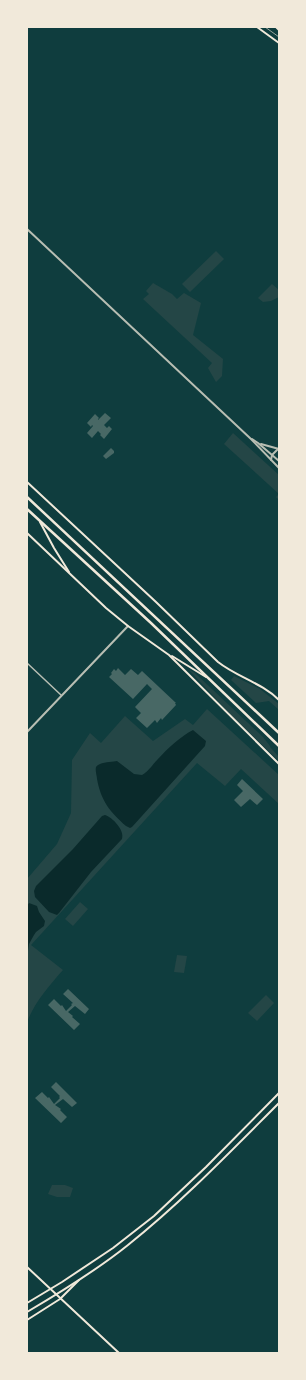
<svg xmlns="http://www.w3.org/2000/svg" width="306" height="1380" font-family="Rubik,sans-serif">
<rect width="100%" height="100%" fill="#0f3d3e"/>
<g fill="#244646">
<path d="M 216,251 L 224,259 L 190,292 L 182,284 Z"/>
<path d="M 153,283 L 172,294 L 177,299 L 184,293 L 201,303 L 193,335 L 223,359 L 222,376 L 216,382 L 208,368 L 212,363 L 143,299 L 149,294 L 146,291 Z"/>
<path d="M 272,284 L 279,290 L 279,297 L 271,301 L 263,302 L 258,298 Z"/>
<path d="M 233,433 L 279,475 L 279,500 L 276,497 L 279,494 L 224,444 Z"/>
<path d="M 188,669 L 195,673 L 263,737 L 270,746 L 270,747 L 279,757 L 279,761 L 233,717 Z"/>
<path d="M 234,676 L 260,689 L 279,704 L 279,710 L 269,701 L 256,703 L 231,680 Z"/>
<path d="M 207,709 L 279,775 L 279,804 L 241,769 L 225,786 L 197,763 L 31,945 L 63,970 C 48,987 35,1002 27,1022 L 27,879 L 57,844 L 71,813 L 72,760 L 90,733 L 101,743 L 125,716 L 153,741 L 185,719 L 193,725 Z"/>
<path d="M 80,902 L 88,909 L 73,926 L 65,919 Z"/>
<path d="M 177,955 L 187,956 L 184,973 L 174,972 Z"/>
<path d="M 266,995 L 274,1003 L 257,1021 L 248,1013 Z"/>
<path d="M 52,1185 L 65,1185 L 73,1188 L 70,1197 L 57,1197 L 48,1194 Z"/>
</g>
<g fill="#0a2a2b">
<path d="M 193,730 L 206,741 L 205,746 L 132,827 L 130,828 L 126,826 C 110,812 101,801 97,779 C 97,776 95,771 96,767 C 99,762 112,762 117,761 L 134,774 L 142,775 C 149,771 152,765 158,759 C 167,749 181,736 193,730 Z"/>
<path d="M 105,815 C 112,817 125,830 122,839 L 91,872 L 59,913 L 57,915 L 49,912 L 35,897 L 34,891 L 36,886 L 73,849 L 102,816 Z"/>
<path d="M 29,903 L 37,906 L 39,912 L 45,921 L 44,926 L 36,932 L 34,935 L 29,944 L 27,958 L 27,906 Z"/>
</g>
<g fill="#486865">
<path d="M 105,413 L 111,418 L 104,425 L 107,428 L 109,426 L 112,429 L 104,439 L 100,435 L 101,434 L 98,431 L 92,438 L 87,433 L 93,426 L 92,425 L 91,427 L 87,423 L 95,414 L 99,418 L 98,419 L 98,420 Z"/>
<path d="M 111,448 L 114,451 L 114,453 L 106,459 L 103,456 Z"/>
<path d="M 118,668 L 125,675 L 131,669 L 138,675 L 142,671 L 176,703 L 175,703 L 176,705 L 162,720 L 161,718 L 157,723 L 155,720 L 147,728 L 136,718 L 141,713 L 135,707 L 152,689 L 147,684 L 133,699 L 109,677 L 112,674 L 111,673 L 114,669 L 116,671 Z"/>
<path d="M 242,779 L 263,799 L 257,805 L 250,799 L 241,807 L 234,800 L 243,791 L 237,785 Z"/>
<path d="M 68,989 L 89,1009 L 85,1014 L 75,1006 L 68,1012 L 73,1016 L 72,1017 L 80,1024 L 74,1030 L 48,1005 L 54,999 L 61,1006 L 62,1005 L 66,1011 L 72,1005 L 71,1004 L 73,1003 L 63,994 Z"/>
<path d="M 56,1082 L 77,1103 L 72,1107 L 63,1099 L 55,1105 L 61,1109 L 60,1110 L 67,1117 L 61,1123 L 35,1098 L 42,1092 L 48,1098 L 49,1097 L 54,1104 L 60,1098 L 59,1097 L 60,1096 L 51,1087 Z"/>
</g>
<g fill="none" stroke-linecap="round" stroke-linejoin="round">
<path stroke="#b8beb3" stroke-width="1.5" d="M 27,663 L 61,695"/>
<g stroke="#b8beb3" stroke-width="2">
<path d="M 27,229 L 251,439 L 279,468"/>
<path d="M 252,439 L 258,443 L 279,461"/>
<path d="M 261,444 L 279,449"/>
<path d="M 271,460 L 272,455 L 278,449"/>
<path d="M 27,732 L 128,626"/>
</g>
<g stroke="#f1e9da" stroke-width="2">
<path d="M 257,27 L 279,43"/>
<path d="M 276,27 L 279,30"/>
<path d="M 27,482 L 156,602 L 218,662 C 237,677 262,683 279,700"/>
<path d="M 40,522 L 54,548 L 69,572"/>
<path d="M 27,533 L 106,608 L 128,626 L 169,655 L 279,764"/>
<path d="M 172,656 L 206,677"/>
<path d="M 27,1267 L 119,1353"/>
<path d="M 27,1303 L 62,1282 L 113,1248 L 154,1216 L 206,1167 L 279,1093"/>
<path d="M 27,1312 C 61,1292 97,1270 128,1245 C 182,1202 230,1152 279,1103"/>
<path d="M 27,1320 L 60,1299 L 79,1280"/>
</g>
<g stroke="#f1e9da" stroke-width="2.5">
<path d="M 27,497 L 279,733"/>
<path d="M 27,509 L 151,623 L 279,746"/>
</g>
<path stroke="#97a49c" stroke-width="1" d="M 265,27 L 279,37"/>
</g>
<rect width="306" height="1380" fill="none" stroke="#f1e9da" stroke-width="56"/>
</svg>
